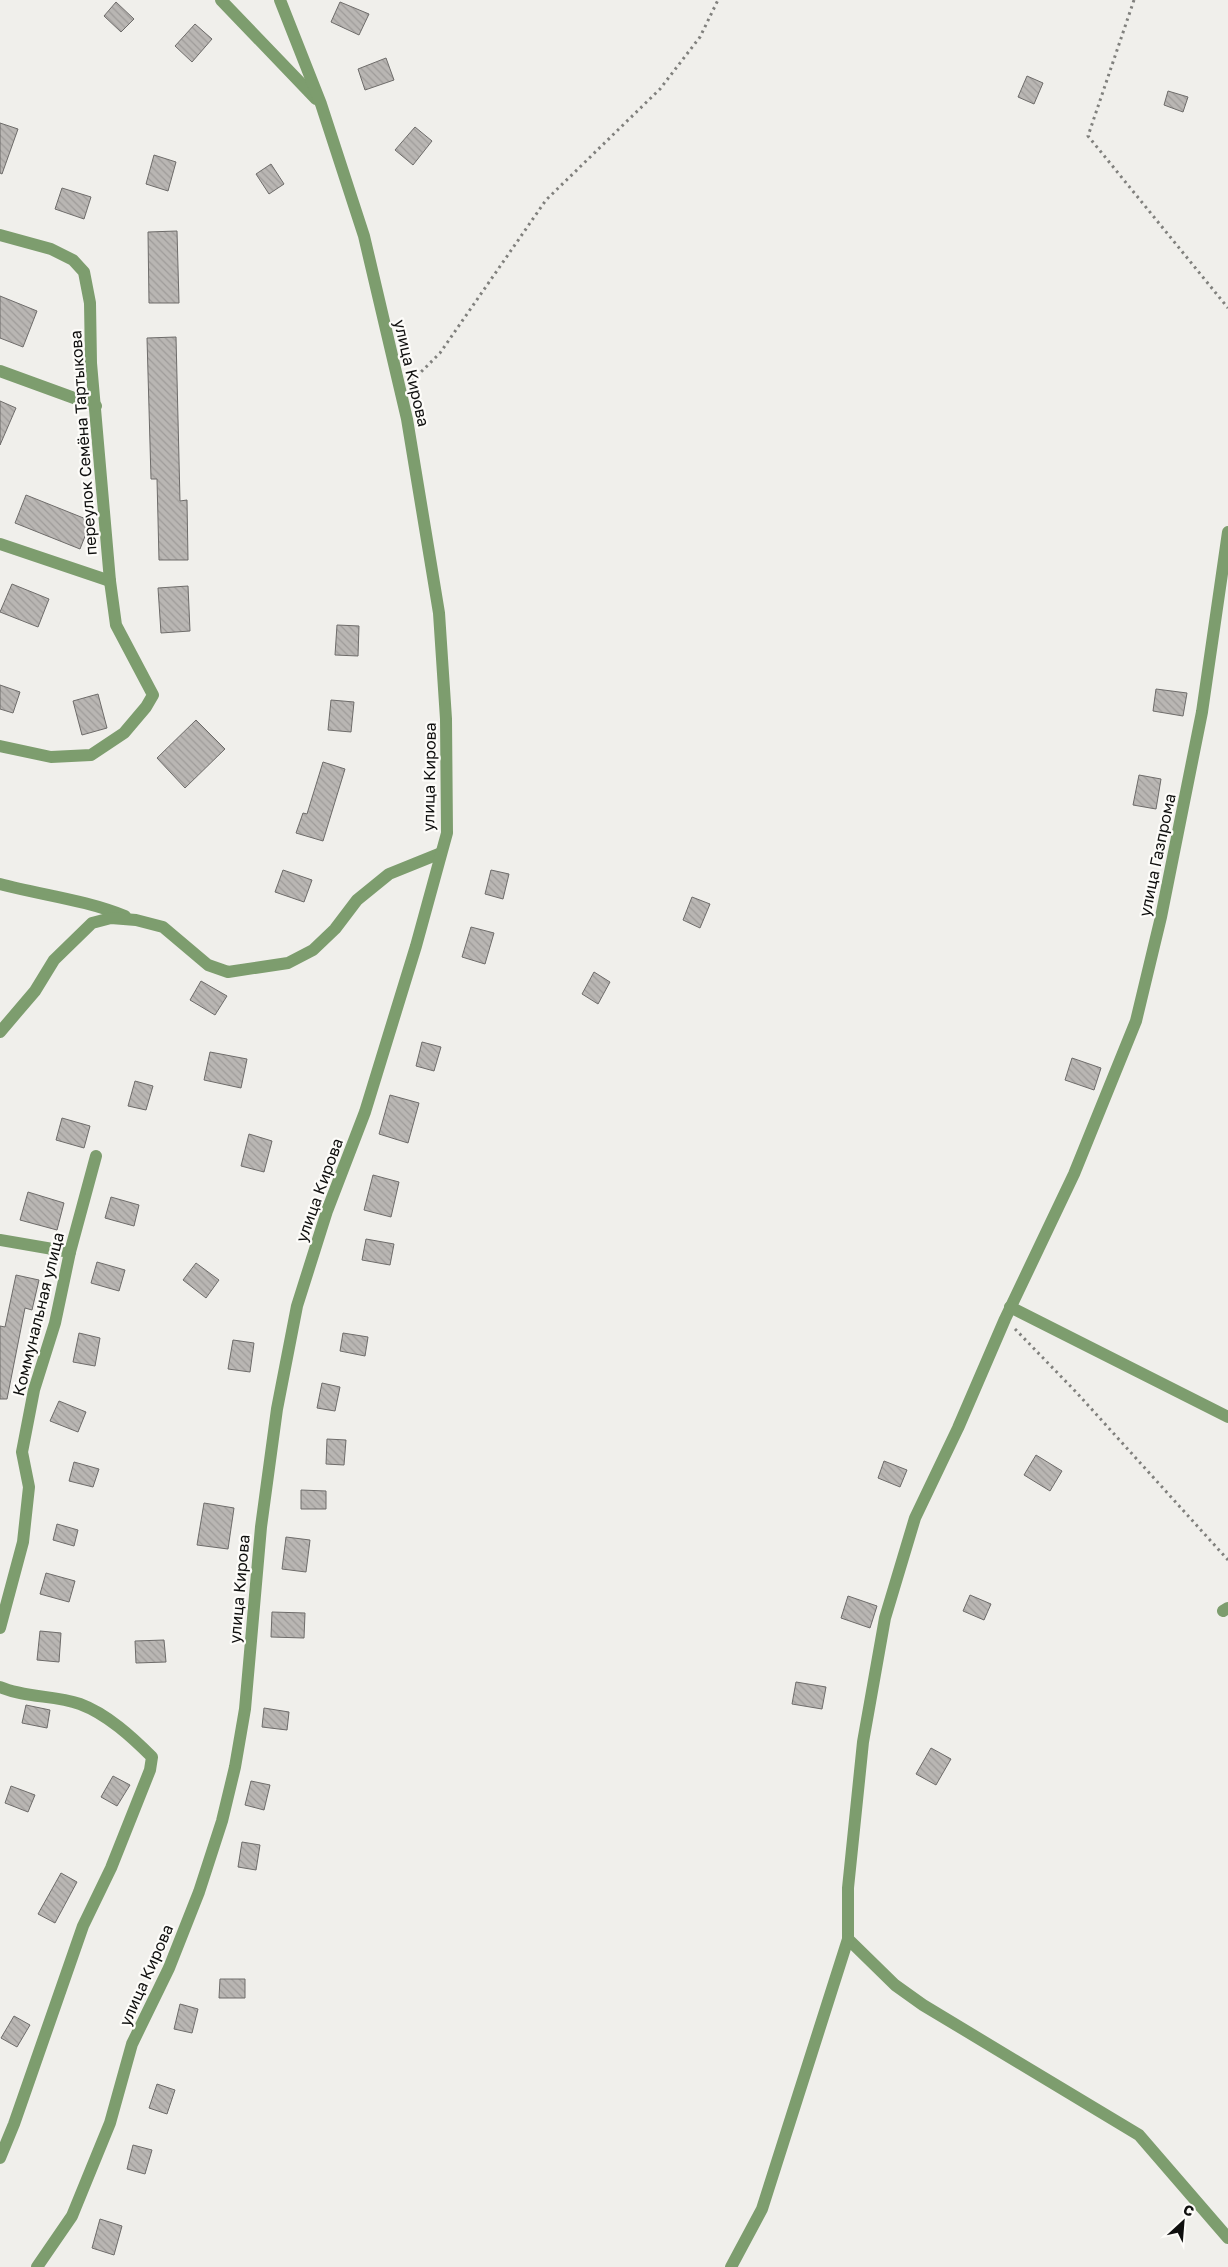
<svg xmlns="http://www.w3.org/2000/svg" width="1228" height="2267" font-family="'Golos Text',sans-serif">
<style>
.building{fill:url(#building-back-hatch);stroke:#6e6c6a}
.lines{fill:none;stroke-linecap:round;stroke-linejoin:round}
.path{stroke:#80807d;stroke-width:3;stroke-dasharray:2.5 4;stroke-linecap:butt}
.minor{stroke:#7d9d6e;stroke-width:12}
.labels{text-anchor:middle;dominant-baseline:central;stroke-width:4.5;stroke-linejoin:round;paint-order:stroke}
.street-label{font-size:16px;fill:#0f0f0e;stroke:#fdfcf9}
</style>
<defs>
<pattern id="building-back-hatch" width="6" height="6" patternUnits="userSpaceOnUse" patternTransform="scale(1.25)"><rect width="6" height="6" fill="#b9b6b3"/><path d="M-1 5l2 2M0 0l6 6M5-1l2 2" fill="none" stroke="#9e9b99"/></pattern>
</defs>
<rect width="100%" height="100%" fill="#f0efeb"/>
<g class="building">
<polygon points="116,2 134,19 121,32 104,16"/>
<polygon points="340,2 369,14 359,35 331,22"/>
<polygon points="195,24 212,39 192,62 175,46"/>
<polygon points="386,58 394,80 365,90 358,69"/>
<polygon points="1027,76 1043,83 1034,104 1018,97"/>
<polygon points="1168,91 1188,97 1183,112 1164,105"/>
<polygon points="0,123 18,129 2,174 0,173"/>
<polygon points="415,127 432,141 413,165 395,150"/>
<polygon points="154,155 176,162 168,191 146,184"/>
<polygon points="271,164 284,184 269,194 256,174"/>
<polygon points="62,188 91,197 84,219 55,209"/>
<polygon points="177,231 179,303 149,303 148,232"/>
<polygon points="0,296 37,311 23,347 0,338"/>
<polygon points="176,337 180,501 187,500 188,560 159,560 157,479 151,479 147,338"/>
<polygon points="0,401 16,408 0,445"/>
<polygon points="26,495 91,521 80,549 15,523"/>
<polygon points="12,584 49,599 38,627 0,612"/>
<polygon points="188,586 190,631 161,633 158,588"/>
<polygon points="337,625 359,626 358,656 335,655"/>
<polygon points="0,685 20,692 13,713 0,709"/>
<polygon points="1156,689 1187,693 1183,716 1153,711"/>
<polygon points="98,694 107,728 82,735 73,701"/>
<polygon points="331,700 354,702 351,732 328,730"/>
<polygon points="196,720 225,749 185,788 157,758"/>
<polygon points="323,762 345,769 323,841 296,833 303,813 307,814"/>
<polygon points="1139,775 1161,779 1156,809 1133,805"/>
<polygon points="283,870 312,880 304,902 275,892"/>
<polygon points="491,870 509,874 503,899 485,894"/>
<polygon points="692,897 710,904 700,928 683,920"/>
<polygon points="471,927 494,933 485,964 462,957"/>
<polygon points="594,972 610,982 598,1004 582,994"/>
<polygon points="201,981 227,996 215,1015 190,1000"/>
<polygon points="422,1042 441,1047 434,1071 416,1066"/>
<polygon points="210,1052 247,1059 241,1088 204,1080"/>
<polygon points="1072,1058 1101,1068 1094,1090 1065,1080"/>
<polygon points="135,1081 153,1086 146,1110 128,1106"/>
<polygon points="390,1095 419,1103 408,1143 379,1134"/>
<polygon points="62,1118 90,1126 84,1148 56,1140"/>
<polygon points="249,1134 272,1141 264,1172 241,1166"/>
<polygon points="373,1175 399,1182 391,1217 364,1210"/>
<polygon points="28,1192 64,1203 57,1230 20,1220"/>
<polygon points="111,1197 139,1205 134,1226 105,1218"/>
<polygon points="366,1239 394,1244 390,1265 362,1260"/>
<polygon points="97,1262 125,1270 119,1291 91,1283"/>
<polygon points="196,1263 219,1280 206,1298 183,1280"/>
<polygon points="16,1275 39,1280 32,1310 25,1308 7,1399 0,1399 0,1326 5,1327"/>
<polygon points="79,1333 100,1338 95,1366 73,1362"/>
<polygon points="343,1333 368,1337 365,1356 340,1351"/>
<polygon points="233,1340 254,1343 250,1372 228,1369"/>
<polygon points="322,1383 340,1387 335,1411 317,1408"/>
<polygon points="59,1401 86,1412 78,1432 50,1421"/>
<polygon points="327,1439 346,1440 344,1465 326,1464"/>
<polygon points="1036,1455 1062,1471 1050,1491 1024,1475"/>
<polygon points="884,1461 907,1470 900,1487 878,1478"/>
<polygon points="74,1462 99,1469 93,1487 69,1481"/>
<polygon points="301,1490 326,1491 326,1509 301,1509"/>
<polygon points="204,1503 234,1508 228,1549 197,1545"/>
<polygon points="57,1524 78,1530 74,1546 53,1540"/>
<polygon points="286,1537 310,1540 306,1572 282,1569"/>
<polygon points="46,1573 75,1581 69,1602 40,1594"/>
<polygon points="970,1595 991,1604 984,1620 963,1611"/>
<polygon points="848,1596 877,1606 870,1628 841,1618"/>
<polygon points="272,1612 305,1613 304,1638 271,1637"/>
<polygon points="40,1631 61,1633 59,1662 37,1660"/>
<polygon points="164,1640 166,1662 136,1663 135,1641"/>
<polygon points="796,1682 826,1687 822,1709 792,1704"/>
<polygon points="26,1705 50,1710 47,1728 22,1723"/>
<polygon points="264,1708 289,1712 287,1730 262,1727"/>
<polygon points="931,1748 951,1759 936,1785 916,1774"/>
<polygon points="113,1776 130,1785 117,1806 101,1797"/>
<polygon points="251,1781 270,1785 264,1810 245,1805"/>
<polygon points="11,1786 35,1795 28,1812 5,1803"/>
<polygon points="242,1842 260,1845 256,1870 238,1867"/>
<polygon points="61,1873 77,1882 55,1923 38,1914"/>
<polygon points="220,1979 245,1979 245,1998 219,1998"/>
<polygon points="180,2004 198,2009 192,2033 174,2029"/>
<polygon points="14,2016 30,2025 17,2047 1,2038"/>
<polygon points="157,2084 175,2090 167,2114 149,2108"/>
<polygon points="133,2145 152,2150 145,2174 127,2169"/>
<polygon points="100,2219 122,2226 114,2255 92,2248"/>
</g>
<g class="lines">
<g class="path">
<polyline points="1134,0 1088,136 1228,308"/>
<polyline points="412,381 440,353 546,200 660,89 700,37 718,0"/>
<polyline points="1015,1329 1077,1393 1228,1560"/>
</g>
<g class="minor">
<polyline points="221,0 316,99"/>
<polyline points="0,235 51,249 73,260 84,272 90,303 91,363 110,581 116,625 153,695 146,707 124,733 91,755 51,757 0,746"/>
<polyline points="0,371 96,406"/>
<polyline points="1228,532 1202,712 1161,917 1136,1021 1074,1174 1005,1319 958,1428 915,1518 885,1618 863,1742 848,1888 848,1939 895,1985 923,2005 1139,2135 1228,2238"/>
<polyline points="0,544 110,581"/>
<path d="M 0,884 C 42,895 86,900 125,916"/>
<polyline points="0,1032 35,991 54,960 92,923 111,918 136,920 163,927 208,965 228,972 288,963 313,950 335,929 357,900 389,874 441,853"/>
<polyline points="0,1240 70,1252"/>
<polyline points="1010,1307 1228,1417"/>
<polyline points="1223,1611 1228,1608"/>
<polyline points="0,1628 23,1542 29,1487 22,1452 34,1390 55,1323 70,1252 96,1156"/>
<path d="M 0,1687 C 26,1698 54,1695 80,1704 C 107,1714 132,1737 152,1757 L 150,1770 L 111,1868 L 83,1926 L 14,2124 L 0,2158"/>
<polyline points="37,2267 72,2216 110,2123 132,2044 169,1968 199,1892 222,1821 235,1767 245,1709 261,1527 277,1409 297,1306 327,1211 365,1112 416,946 447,833 446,719 439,613 407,419 364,236 321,104 280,0"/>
<polyline points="731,2267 762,2209 848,1939"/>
</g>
</g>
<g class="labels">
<g class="street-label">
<text transform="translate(412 373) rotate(77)">улица Кирова</text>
<text transform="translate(83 443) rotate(-94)">переулок Семёна Тартыкова</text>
<text transform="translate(429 777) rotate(-89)">улица Кирова</text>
<text transform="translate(1157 855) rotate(-78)">улица Газпрома</text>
<text transform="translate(319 1190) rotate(-70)">улица Кирова</text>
<text transform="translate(38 1314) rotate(-76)">Коммунальная улица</text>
<text transform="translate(239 1589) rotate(-85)">улица Кирова</text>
<text transform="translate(146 1975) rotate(-66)">улица Кирова</text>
</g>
</g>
<g transform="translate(1183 2222) rotate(26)" stroke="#fdfcf9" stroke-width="4" paint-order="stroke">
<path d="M0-4L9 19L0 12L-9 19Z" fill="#0f0f0e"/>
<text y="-8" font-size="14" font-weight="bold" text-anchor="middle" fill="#0f0f0e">С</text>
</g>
</svg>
